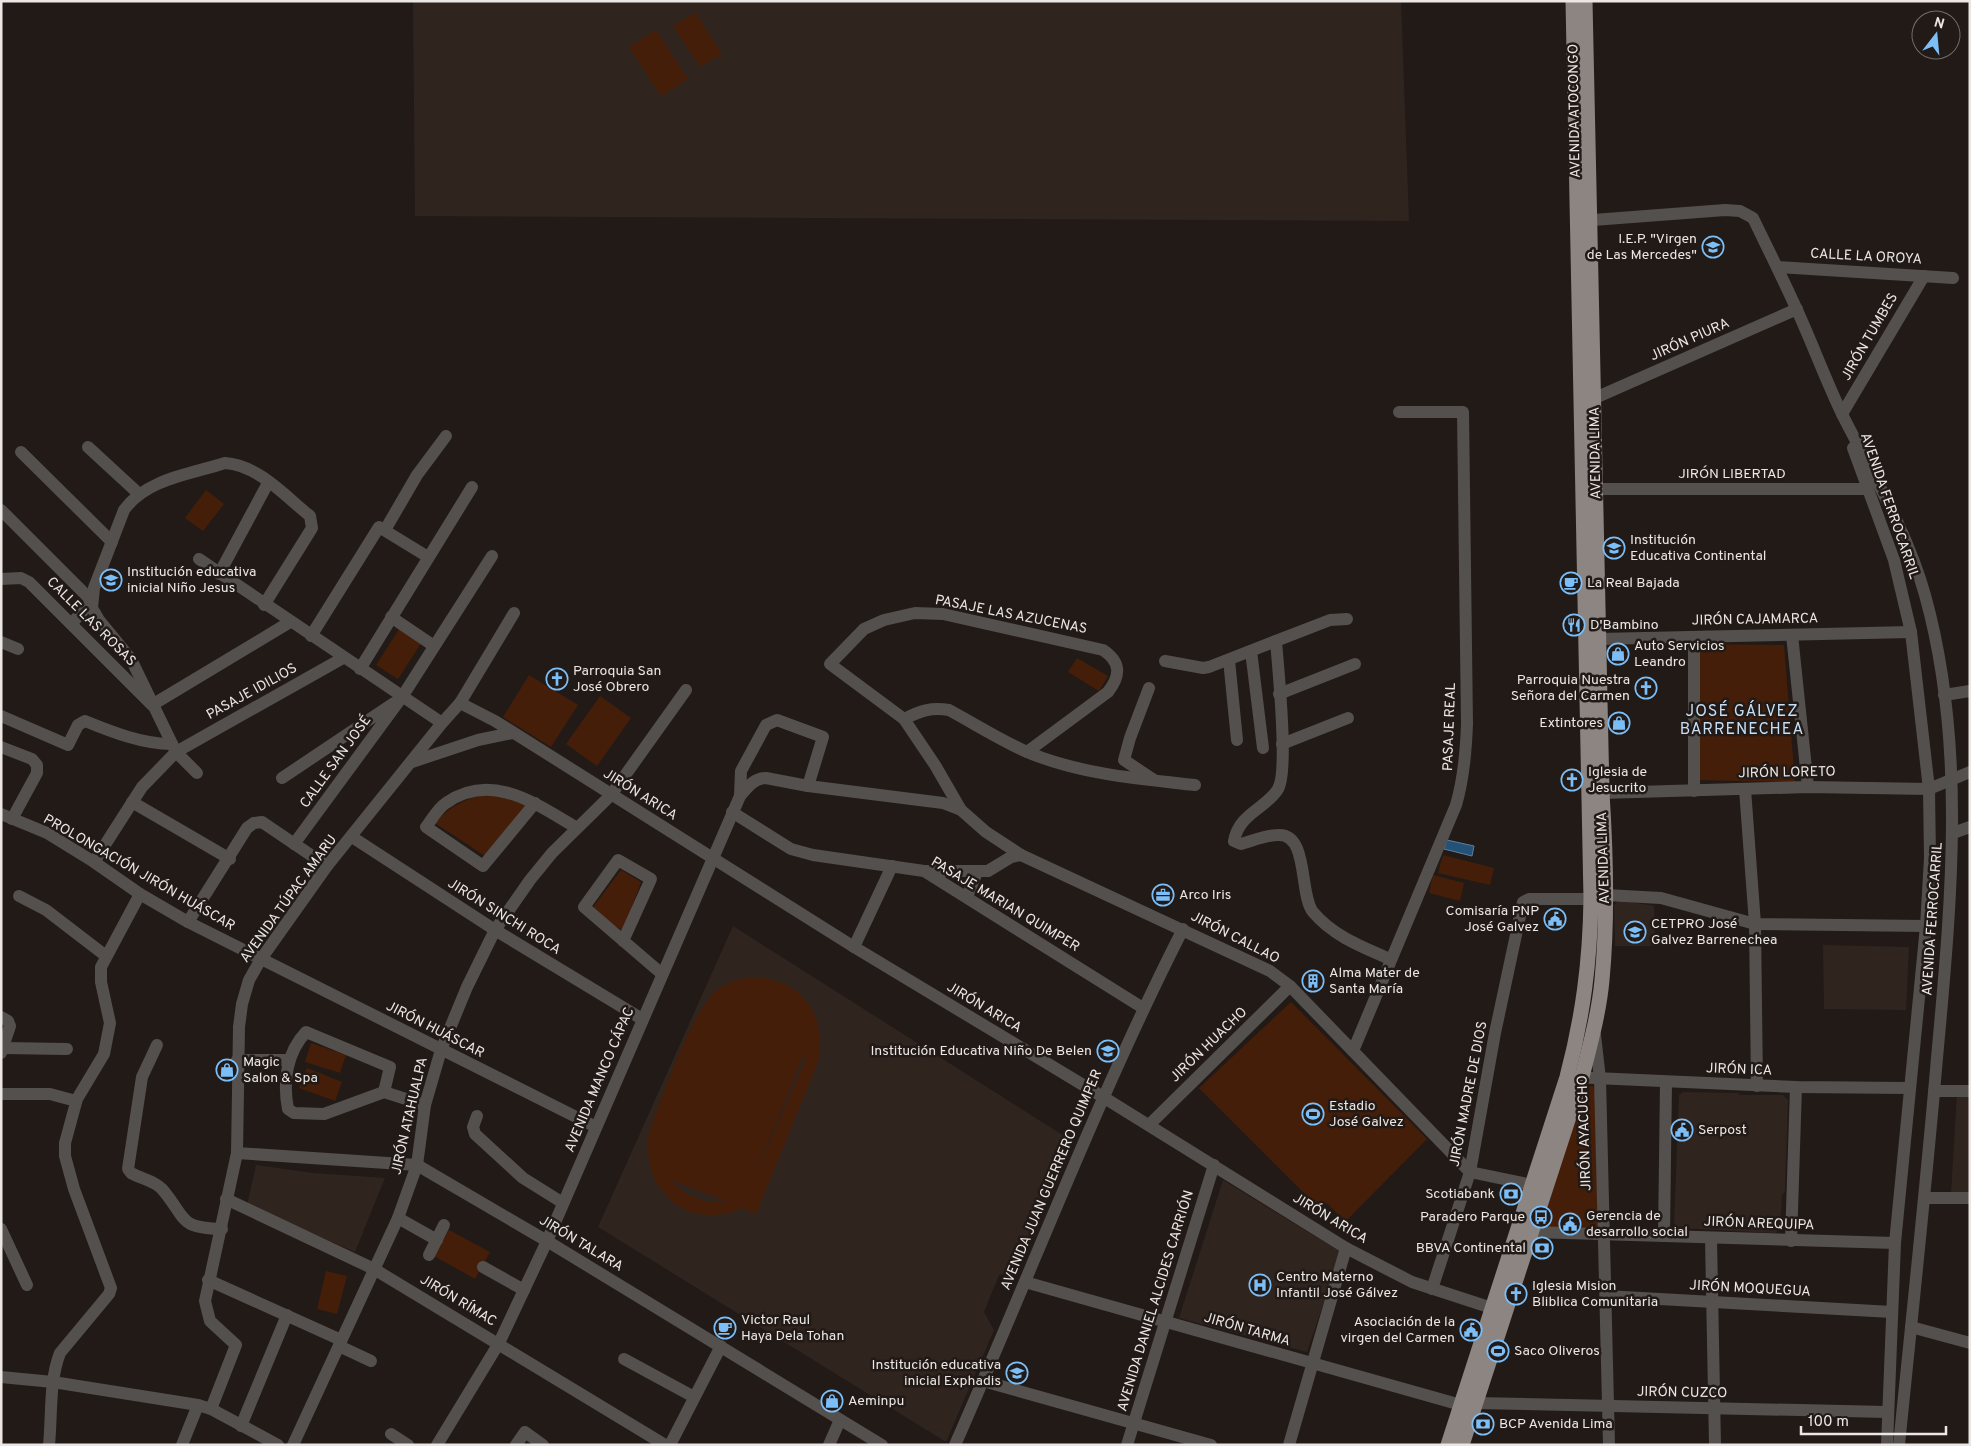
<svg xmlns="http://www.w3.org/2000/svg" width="1971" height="1446" font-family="Overpass,sans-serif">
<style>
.built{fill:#30241e}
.green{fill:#451e09;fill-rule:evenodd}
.water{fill:#225278;stroke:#5f7f98}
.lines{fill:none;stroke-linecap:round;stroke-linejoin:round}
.minor{stroke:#54504e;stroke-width:12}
.major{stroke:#8c8581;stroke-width:15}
.labels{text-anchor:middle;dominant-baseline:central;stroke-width:5;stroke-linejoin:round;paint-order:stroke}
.street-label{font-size:14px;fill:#ece7e4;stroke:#211a17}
.poi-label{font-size:14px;fill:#ece7e4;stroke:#211a17;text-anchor:start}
.quarter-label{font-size:16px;letter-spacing:1px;fill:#c7dff5;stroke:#211a17}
</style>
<rect width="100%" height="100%" fill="#211a17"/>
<g class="built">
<polygon points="413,1 1401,1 1409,221 415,216"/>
<polygon points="1619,900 1654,906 1655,946 1615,946 1614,905"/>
<polygon points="733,926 1072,1141 1017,1271 999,1275 984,1312 994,1330 946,1442 598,1227"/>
<polygon points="1823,945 1909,947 1906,1010 1824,1009"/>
<polygon points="1683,1092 1738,1093 1740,1095 1783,1095 1788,1100 1785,1191 1782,1195 1780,1229 1775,1233 1679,1228 1674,1224 1679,1095"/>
<polygon points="1957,1093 1970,1093 1970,1194 1951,1193"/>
<polygon points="256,1165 313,1173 385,1178 355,1252 247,1205"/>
<polygon points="1223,1180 1341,1252 1307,1352 1179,1318"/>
</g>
<g class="green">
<polygon points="695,12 722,54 700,67 673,26"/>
<polygon points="656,30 688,79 661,96 629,47"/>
<polygon points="206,490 224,504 203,531 185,518"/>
<polygon points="400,628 422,642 398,679 376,665"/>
<polygon points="1698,644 1784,645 1795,782 1695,780"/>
<polygon points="1077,658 1108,676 1099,691 1068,672"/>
<polygon points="529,675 578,705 551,747 503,717"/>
<polygon points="600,696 631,718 597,766 566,744"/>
<path d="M 490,793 L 530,806 L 485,856 L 435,823 C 450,805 468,798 490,793 Z"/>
<polygon points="1443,855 1494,868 1490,885 1438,873"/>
<polygon points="621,870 641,882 623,931 591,910"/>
<polygon points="1433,875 1464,883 1460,901 1429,893"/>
<path d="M 749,977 C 800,977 828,1013 818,1062 L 756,1214 L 745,1210 L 745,1207 C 690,1233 640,1192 649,1133 C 660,1101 692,1010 717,990 C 727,983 738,980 749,977 ZM 805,1054 L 804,1063 L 750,1186 L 804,1054 ZM 671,1180 L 726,1201 C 706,1205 683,1195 671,1180 Z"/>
<polygon points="1291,1002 1427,1139 1345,1222 1327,1203 1321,1210 1199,1088"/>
<polygon points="311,1043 346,1055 340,1073 305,1062"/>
<polygon points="307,1068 342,1082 335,1101 299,1088"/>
<polygon points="1587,1086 1593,1086 1595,1090 1598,1228 1545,1227 1543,1221 1584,1089"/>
<polygon points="449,1230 490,1252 475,1279 434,1256"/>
<polygon points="326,1271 347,1276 337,1314 317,1309"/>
</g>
<polygon class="water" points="1447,840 1474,846 1472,856 1444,849"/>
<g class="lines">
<g class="minor">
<path d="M 1580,221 L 1725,210 L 1740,211 L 1753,218 C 1768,249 1783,279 1797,310 C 1813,345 1826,381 1843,416 C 1873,475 1907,531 1925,595 C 1967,746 1951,904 1937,1058 C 1926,1187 1912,1316 1899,1445"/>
<polyline points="1777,267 1953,278"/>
<polyline points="1595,398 1797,309"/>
<polyline points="1842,414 1924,276"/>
<polyline points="88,447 139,494"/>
<polyline points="1853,448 1894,560 1911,632 1929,789 1930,858 1926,926 1895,1243 1887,1445"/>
<polyline points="21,452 112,542"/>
<polyline points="1597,489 1867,489"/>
<polyline points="1,510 92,601 72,623"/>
<polyline points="385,530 417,475 446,436"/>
<polyline points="199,559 442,723"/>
<polyline points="219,574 268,483"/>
<polyline points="1,579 21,578 29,582 152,705 290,622"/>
<polyline points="391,617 434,646"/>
<polyline points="1792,635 1808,787"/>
<polyline points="311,636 379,527 428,557"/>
<polyline points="1599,639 1911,632"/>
<path d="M 1276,641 C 1278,668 1289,771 1278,789 C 1267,808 1239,813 1234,841 L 1241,844 C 1252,841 1266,835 1278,835 C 1309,833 1299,895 1313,912 C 1333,936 1362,947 1390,959"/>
<polyline points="1,642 18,649"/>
<polyline points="1251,651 1263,748"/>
<polyline points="1229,660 1237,740"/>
<polyline points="1165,661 1203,668 1209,667 1330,620 1347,619"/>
<polyline points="360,669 472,487"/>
<polyline points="1149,688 1130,738 1124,760 1154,780"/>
<polyline points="1279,694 1355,664"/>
<polyline points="1944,695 1970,691"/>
<polyline points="460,703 495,721 854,947 1103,1097 1346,1248 1412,1282 1501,1311"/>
<path d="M 1,716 L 68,745 L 78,725 L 85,721 C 112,732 142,744 172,744"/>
<path d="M 904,719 C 920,711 931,707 949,710 C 975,724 1000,740 1027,752 C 1079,774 1139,779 1195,785"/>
<polyline points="1282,744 1348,718"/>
<polyline points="1,747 32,759 37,765 37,773 12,819"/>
<polyline points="412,762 478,740 512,733"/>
<path d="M 197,773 L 176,752 L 131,659 L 99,620 L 92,608 L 94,588 L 124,510 C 146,479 191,474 225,463 C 258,465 285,496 310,516 L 312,528 L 264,605"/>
<polyline points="282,778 394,703"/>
<polyline points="1745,789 1755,924 1757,1086"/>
<polyline points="1694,791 1694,637"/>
<polyline points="1602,793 1808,787 1929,789 1970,772"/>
<path d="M 740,796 C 748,787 754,778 766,778 L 808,786 L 943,803 L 961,810 L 986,832 L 1021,855 L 1270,971 L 1290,986 L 1470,1172 L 1532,1185"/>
<polyline points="132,802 230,859"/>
<path d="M 535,803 L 483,866 L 426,827 C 432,819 438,808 446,803 C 492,771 536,804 577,828"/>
<path d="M 961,810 L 935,765 L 904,719 L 830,664 L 864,629 L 884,620 L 915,613 L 943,614 L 1103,650 C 1121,662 1121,675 1108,692 L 1027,752"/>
<polyline points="732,812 791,849 813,855 924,871 1143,1008"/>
<polyline points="1,814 47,833 94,862 140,894 188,922 596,1127"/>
<polyline points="1953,833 1970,827"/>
<polyline points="352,837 495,930 642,1019"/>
<polyline points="294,844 402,697 492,556"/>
<polyline points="94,862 142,787 176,752 343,658"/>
<polyline points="926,871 988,871 1011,857 1021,855"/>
<polyline points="19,896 46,910 106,956"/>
<polyline points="967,897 977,872"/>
<polyline points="188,922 247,828 254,823 262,822 327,866"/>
<polyline points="623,941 651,879 618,860 584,907 662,974"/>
<polyline points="854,947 892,866"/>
<polyline points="1,1017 8,1021 10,1026 1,1053"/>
<polyline points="1595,1035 1600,1079 1609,1445"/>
<path d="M 157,1045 L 142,1077 L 128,1169 L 131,1173 C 141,1179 153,1180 162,1189 C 187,1218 177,1228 222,1229"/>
<polyline points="3,1048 67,1049"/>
<path d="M 1353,1051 L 1456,805 C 1464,778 1466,752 1467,724 L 1463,412 L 1399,412"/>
<polyline points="237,1060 288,1060"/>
<polyline points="1572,1077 1796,1087 1909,1088"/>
<polyline points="1934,1091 1970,1091"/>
<path d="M 384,1092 L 390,1067 L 306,1032 C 286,1053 283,1083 288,1109 L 294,1113 L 324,1114 L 384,1092 L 425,1105"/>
<polyline points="1,1094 50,1094 76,1101"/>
<polyline points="477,1116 473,1127 475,1134 523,1178 563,1203"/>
<polyline points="1149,1125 1290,986"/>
<polyline points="237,1153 417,1165 547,1241 882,1445"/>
<polyline points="1924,1198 1970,1198"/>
<polyline points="226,1199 374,1269 665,1445"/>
<polyline points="398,1218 437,1240"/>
<polyline points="1,1229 27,1285"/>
<polyline points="1532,1232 1895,1243"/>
<polyline points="1664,1236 1666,1082"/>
<polyline points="1711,1238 1715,1445"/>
<polyline points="1791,1241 1796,1087"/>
<polyline points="429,1255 444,1225"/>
<polyline points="483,1267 524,1290"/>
<polyline points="208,1280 341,1340"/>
<polyline points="1025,1282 1461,1405"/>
<polyline points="1432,1289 1470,1172 1495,1033 1523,902 1529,899 1591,899 1606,895 1661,898 1755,924 1926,926"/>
<polyline points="1606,1296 1892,1312"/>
<polyline points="1911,1327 1970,1343"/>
<polyline points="339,1346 371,1361"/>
<polyline points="624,1359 694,1397"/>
<polyline points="1,1377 53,1382 198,1405 211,1409 278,1445"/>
<polyline points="983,1381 1211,1445"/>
<polyline points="1476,1403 1887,1412"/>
<polyline points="211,1409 236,1345 210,1321 205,1301 237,1153 239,1027 242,1004 249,980 261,959 327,866 442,723 460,703 514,613"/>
<polyline points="241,1426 287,1315"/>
<polyline points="391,1434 408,1445"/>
<path d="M 49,1445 C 52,1415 49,1381 60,1353 L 109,1294 L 111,1288 L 74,1189 L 65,1156 L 65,1143 L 77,1099 L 104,1054 L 110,1023 L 101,982 L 101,967 L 140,894"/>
<polyline points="182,1445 198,1405"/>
<polyline points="293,1445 398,1218 417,1165 425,1105 441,1050 467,987 495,930 530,880 552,853 611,795 686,690"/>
<polyline points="437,1445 499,1343 547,1241 740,796 741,771 766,725 777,720 823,737 808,786"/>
<polyline points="516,1445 525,1432 543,1445"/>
<polyline points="670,1445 721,1346"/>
<polyline points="829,1445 840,1420"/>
<path d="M 955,1445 C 1031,1273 1098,1096 1183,929"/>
<polyline points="1127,1445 1214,1165"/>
<polyline points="1289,1445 1346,1248"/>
</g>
<g class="major">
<path d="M 1448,1445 L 1567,1077 C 1583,1016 1590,962 1591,899 L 1573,1"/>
<path d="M 1462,1445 L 1582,1077 C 1590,1045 1599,1013 1602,980 C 1608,918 1606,855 1602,793 L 1585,1"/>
</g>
</g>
<defs>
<g id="school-ring" transform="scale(1.125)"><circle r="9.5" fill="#211a17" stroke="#7bbef8" stroke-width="1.5"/><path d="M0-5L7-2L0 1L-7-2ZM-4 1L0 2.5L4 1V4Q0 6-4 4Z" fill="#7bbef8"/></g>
<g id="cafe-ring" transform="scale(1.125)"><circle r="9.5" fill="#211a17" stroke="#7bbef8" stroke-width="1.5"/><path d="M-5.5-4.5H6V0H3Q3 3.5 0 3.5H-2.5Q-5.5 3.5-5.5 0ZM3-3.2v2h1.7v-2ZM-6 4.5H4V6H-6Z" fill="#7bbef8"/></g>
<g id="restaurant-ring" transform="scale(1.125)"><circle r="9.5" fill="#211a17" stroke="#7bbef8" stroke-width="1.5"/><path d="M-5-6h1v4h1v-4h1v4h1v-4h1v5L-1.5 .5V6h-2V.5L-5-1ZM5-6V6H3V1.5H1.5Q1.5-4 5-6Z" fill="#7bbef8"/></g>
<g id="shop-ring" transform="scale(1.125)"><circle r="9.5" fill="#211a17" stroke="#7bbef8" stroke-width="1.5"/><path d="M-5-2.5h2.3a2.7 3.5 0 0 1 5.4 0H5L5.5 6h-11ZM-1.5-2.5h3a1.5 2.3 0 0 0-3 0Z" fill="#7bbef8"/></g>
<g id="church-ring" transform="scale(1.125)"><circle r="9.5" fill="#211a17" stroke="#7bbef8" stroke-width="1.5"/><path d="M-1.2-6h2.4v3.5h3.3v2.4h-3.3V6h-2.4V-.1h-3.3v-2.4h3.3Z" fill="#7bbef8"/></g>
<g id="office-ring" transform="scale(1.125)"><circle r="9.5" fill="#211a17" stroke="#7bbef8" stroke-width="1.5"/><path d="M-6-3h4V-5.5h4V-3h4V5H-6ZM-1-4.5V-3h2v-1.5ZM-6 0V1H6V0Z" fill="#7bbef8"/></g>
<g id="civic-ring" transform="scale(1.125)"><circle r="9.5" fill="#211a17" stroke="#7bbef8" stroke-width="1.5"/><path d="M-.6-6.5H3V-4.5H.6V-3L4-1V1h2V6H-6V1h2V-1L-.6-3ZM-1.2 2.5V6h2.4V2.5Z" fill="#7bbef8"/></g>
<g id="university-ring" transform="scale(1.125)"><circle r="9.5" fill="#211a17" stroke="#7bbef8" stroke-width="1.5"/><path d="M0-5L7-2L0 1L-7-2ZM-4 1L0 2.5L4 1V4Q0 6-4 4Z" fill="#7bbef8"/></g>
<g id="building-ring" transform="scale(1.125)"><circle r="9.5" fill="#211a17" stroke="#7bbef8" stroke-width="1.5"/><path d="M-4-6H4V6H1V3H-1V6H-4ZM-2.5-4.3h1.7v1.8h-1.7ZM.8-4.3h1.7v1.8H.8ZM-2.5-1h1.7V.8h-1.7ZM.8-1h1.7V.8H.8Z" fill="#7bbef8"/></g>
<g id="stadium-ring" transform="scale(1.125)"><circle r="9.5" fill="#211a17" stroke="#7bbef8" stroke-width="1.5"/><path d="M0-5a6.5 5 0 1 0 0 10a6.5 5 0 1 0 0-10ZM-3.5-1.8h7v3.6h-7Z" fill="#7bbef8"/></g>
<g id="bank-ring" transform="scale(1.125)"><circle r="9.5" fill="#211a17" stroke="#7bbef8" stroke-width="1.5"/><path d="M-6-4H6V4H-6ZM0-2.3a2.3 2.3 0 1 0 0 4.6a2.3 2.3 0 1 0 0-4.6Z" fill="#7bbef8"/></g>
<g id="bus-ring" transform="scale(1.125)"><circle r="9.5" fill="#211a17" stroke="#7bbef8" stroke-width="1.5"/><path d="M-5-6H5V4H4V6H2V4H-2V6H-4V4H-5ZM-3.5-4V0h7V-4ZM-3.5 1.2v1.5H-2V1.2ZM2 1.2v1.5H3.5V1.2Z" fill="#7bbef8"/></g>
<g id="hospital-ring" transform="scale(1.125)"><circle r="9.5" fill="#211a17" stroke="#7bbef8" stroke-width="1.5"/><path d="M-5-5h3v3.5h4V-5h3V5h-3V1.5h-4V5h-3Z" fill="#7bbef8"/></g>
</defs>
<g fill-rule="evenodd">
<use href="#school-ring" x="1713" y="247"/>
<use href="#school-ring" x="1614" y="548"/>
<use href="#school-ring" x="111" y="580"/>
<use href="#cafe-ring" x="1571" y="583"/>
<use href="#restaurant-ring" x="1574" y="625"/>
<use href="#shop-ring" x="1618" y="654"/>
<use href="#church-ring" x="557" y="679"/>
<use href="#church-ring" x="1646" y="688"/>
<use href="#shop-ring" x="1619" y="723"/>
<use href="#church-ring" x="1572" y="780"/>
<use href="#office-ring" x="1163" y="895"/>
<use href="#civic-ring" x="1555" y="919"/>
<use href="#university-ring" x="1635" y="932"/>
<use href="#building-ring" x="1313" y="981"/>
<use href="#school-ring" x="1108" y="1051"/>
<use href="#shop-ring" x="227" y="1070"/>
<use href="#stadium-ring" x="1313" y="1114"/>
<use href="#civic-ring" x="1682" y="1130"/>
<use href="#bank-ring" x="1511" y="1194"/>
<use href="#bus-ring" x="1541" y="1217"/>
<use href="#civic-ring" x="1570" y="1224"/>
<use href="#bank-ring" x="1542" y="1248"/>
<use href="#hospital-ring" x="1260" y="1285"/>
<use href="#church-ring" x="1516" y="1294"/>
<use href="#cafe-ring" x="725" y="1328"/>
<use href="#civic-ring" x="1471" y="1330"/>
<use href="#stadium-ring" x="1498" y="1351"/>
<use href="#school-ring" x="1017" y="1373"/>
<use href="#shop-ring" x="832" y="1401"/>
<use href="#bank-ring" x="1483" y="1424"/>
</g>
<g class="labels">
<g class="street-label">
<text transform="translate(1575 111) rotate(-91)">AVENIDA ATOCONGO</text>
<text transform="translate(1866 257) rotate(3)">CALLE LA OROYA</text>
<text transform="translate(1870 337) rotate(-60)">JIRÓN TUMBES</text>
<text transform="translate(1690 340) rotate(-24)">JIRÓN PIURA</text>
<text transform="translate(1596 453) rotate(-91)">AVENIDA LIMA</text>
<text x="1732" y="474">JIRÓN LIBERTAD</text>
<text transform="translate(1889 506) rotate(71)">AVENIDA FERROCARRIL</text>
<text transform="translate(1011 615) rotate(11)">PASAJE LAS AZUCENAS</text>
<text transform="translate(1755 620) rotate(-1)">JIRÓN CAJAMARCA</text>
<text transform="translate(91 622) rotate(45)">CALLE LAS ROSAS</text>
<text transform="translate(252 692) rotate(-29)">PASAJE IDILIOS</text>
<text transform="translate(1450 727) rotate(-88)">PASAJE REAL</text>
<text transform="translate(336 762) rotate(-54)">CALLE SAN JOSÉ</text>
<text transform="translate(1787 773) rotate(-1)">JIRÓN LORETO</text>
<text transform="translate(640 795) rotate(32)">JIRÓN ARICA</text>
<text transform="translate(1604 858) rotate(-92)">AVENIDA LIMA</text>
<text transform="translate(139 873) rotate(30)">PROLONGACIÓN JIRÓN HUÁSCAR</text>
<text transform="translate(289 899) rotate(-54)">AVENIDA TÚPAC AMARU</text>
<text transform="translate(1005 905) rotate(31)">PASAJE MARIAN QUIMPER</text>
<text transform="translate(504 917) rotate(32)">JIRÓN SINCHI ROCA</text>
<text transform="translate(1933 919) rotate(-86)">AVENIDA FERROCARRIL</text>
<text transform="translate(1235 938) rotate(27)">JIRÓN CALLAO</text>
<text transform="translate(984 1008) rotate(31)">JIRÓN ARICA</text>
<text transform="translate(435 1030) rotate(27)">JIRÓN HUÁSCAR</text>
<text transform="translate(1209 1045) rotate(-44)">JIRÓN HUACHO</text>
<text transform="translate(1739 1070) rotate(2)">JIRÓN ICA</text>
<text transform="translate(600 1080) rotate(-67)">AVENIDA MANCO CÁPAC</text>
<text transform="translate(1469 1094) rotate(-79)">JIRÓN MADRE DE DIOS</text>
<text transform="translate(410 1116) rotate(-77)">JIRÓN ATAHUALPA</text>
<text transform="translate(1585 1133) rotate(-92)">JIRÓN AYACUCHO</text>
<text transform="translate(1052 1180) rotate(-67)">AVENIDA JUAN GUERRERO QUIMPER</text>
<text transform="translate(1330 1219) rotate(31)">JIRÓN ARICA</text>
<text transform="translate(1759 1224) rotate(2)">JIRÓN AREQUIPA</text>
<text transform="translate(581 1244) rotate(31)">JIRÓN TALARA</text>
<text transform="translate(1750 1289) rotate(3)">JIRÓN MOQUEGUA</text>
<text transform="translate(458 1301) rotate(31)">JIRÓN RÍMAC</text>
<text transform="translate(1156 1301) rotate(-73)">AVENIDA DANIEL ALCIDES CARRIÓN</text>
<text transform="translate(1247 1330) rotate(16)">JIRÓN TARMA</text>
<text transform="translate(1682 1393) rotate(1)">JIRÓN CUZCO</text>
</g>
<g class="poi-label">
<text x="1697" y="239" text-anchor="end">I.E.P. "Virgen<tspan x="1697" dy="16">de Las Mercedes"</tspan></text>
<text x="1630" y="540">Institución<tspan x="1630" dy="16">Educativa Continental</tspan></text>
<text x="127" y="572">Institución educativa<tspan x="127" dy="16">inicial Niño Jesus</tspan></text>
<text x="1587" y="583">La Real Bajada</text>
<text x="1590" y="625">D'Bambino</text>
<text x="1634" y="646">Auto Servicios<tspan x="1634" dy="16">Leandro</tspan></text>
<text x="573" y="671">Parroquia San<tspan x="573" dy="16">José Obrero</tspan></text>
<text x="1630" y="680" text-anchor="end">Parroquia Nuestra<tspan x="1630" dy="16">Señora del Carmen</tspan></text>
<text x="1603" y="723" text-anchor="end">Extintores</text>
<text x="1588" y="772">Iglesia de<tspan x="1588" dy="16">Jesucrito</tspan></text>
<text x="1179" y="895">Arco Iris</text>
<text x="1539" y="911" text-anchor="end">Comisaría PNP<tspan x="1539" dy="16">José Galvez</tspan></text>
<text x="1651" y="924">CETPRO José<tspan x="1651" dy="16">Galvez Barrenechea</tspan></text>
<text x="1329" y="973">Alma Mater de<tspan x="1329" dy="16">Santa María</tspan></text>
<text x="1092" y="1051" text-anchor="end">Institución Educativa Niño De Belen</text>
<text x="243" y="1062">Magic<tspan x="243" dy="16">Salon &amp; Spa</tspan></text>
<text x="1329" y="1106">Estadio<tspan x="1329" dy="16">José Galvez</tspan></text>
<text x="1698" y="1130">Serpost</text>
<text x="1495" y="1194" text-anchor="end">Scotiabank</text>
<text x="1586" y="1216">Gerencia de<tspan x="1586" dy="16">desarrollo social</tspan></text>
<text x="1525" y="1217" text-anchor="end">Paradero Parque</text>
<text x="1526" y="1248" text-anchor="end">BBVA Continental</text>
<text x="1276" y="1277">Centro Materno<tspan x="1276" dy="16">Infantil José Gálvez</tspan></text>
<text x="1532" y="1286">Iglesia Mision<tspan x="1532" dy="16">Bliblica Comunitaria</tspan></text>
<text x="741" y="1320">Victor Raul<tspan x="741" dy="16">Haya Dela Tohan</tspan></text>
<text x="1455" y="1322" text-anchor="end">Asociación de la<tspan x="1455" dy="16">virgen del Carmen</tspan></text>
<text x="1514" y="1351">Saco Oliveros</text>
<text x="1001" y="1365" text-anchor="end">Institución educativa<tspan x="1001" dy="16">inicial Exphadis</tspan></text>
<text x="848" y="1401">Aeminpu</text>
<text x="1499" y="1424">BCP Avenida Lima</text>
</g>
<g class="quarter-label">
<text x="1742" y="712">JOSÉ GÁLVEZ<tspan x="1742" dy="18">BARRENECHEA</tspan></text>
</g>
</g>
<rect width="1971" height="1446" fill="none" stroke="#ece7e4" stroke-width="5"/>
<g transform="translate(1936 35) rotate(16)"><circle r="24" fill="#211a17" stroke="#726c69"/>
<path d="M0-4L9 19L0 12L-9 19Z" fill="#7bbef8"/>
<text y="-8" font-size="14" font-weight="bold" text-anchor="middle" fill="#ece7e4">N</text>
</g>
<path d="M1801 1426v8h145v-8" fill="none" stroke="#ece7e4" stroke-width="2.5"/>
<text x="1808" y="1426" font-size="15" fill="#ece7e4" stroke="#211a17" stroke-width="4" paint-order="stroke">100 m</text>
</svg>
